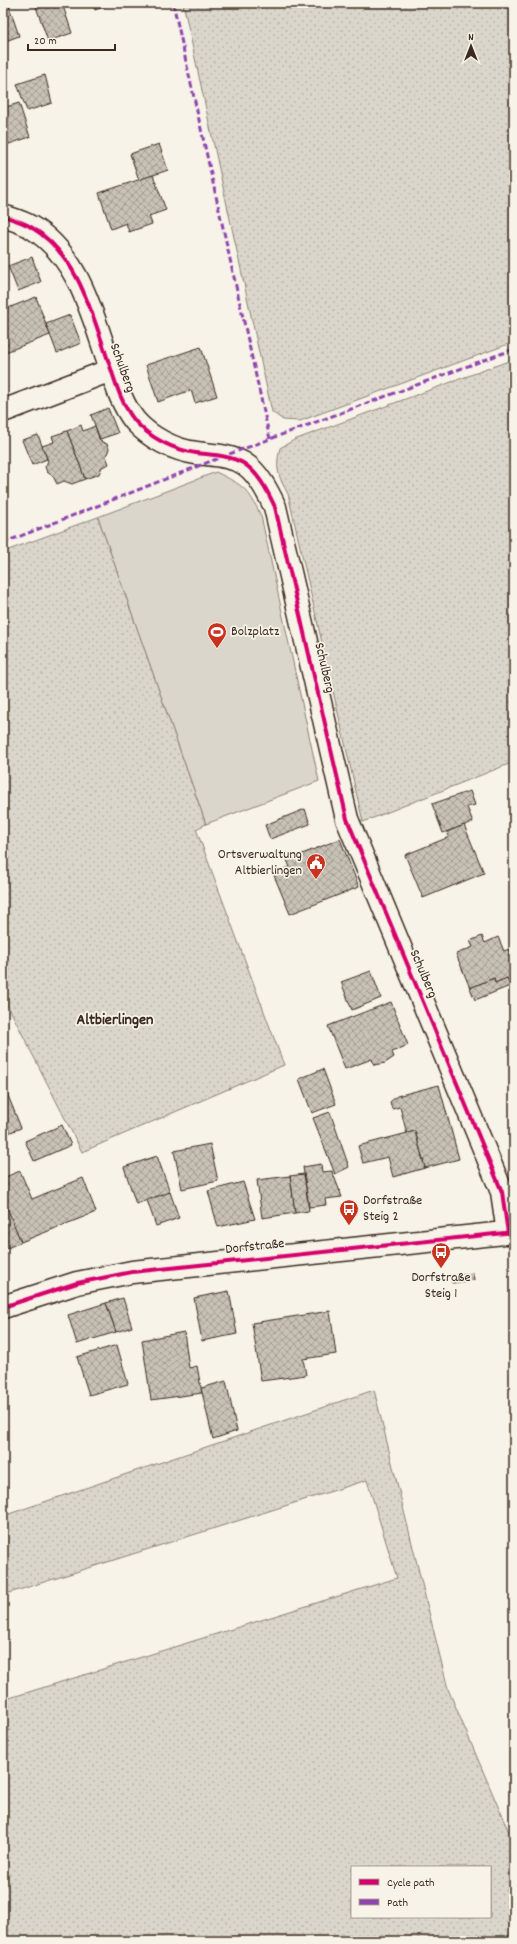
<svg xmlns="http://www.w3.org/2000/svg" width="517" height="1944" font-family="Dekko,sans-serif">
<style>
.grass{fill:url(#grass-dots);stroke:#8b8074;fill-rule:evenodd}
.park{fill:#dbd6cb;stroke:#8b8074}
.building{fill:url(#building-cross-hatch);stroke:#3b2a1e}
.lines{fill:none;stroke-linecap:round;stroke-linejoin:round}
.minor-casing{stroke:#3b2a1e;stroke-width:25}
.minor{stroke:#f7f3e8;stroke-width:22}
.quiet{stroke:#8e44ad;stroke-width:3;stroke-dasharray:6 3;stroke-linecap:butt}
.cycleway-casing{stroke:#f7f3e8;stroke-width:6}
.cycleway{stroke:#d6006c;stroke-width:4}
.labels{text-anchor:middle;dominant-baseline:central;stroke-width:3.5;stroke-linejoin:round;paint-order:stroke}
.street-label{font-size:14px;fill:#3b2a1e;stroke:#f7f3e8}
.poi-label{font-size:14px;fill:#3b2a1e;stroke:#f7f3e8;text-anchor:start}
.quarter-label{font-size:16px;font-weight:bold;fill:#3b2a1e;stroke:#f7f3e8}
</style>
<defs>
<pattern id="grass-dots" width="8" height="8" patternUnits="userSpaceOnUse"><rect width="8" height="8" fill="#dbd6cb"/><path d="M2 2h.1M6 6h.1" fill="none" stroke="#bdb8ae" stroke-width="1.8" stroke-linecap="round"/></pattern>
<pattern id="building-cross-hatch" width="8" height="8" patternUnits="userSpaceOnUse"><rect width="8" height="8" fill="#c8c1b6"/><path d="M0 0l8 8M0 8l8-8" fill="none" stroke="#a49d93"/></pattern>
</defs>
<rect width="100%" height="100%" fill="#f7f3e8"/>
<filter id="ink" filterUnits="userSpaceOnUse"><feTurbulence type="fractalNoise" baseFrequency=".025" numOctaves="2"/><feDisplacementMap in="SourceGraphic" scale="8" xChannelSelector="R" yChannelSelector="G"/><feConvolveMatrix kernelMatrix="1 2 1 2 8 2 1 2 1" color-interpolation-filters="sRGB"/></filter>
<g filter="url(#ink)">
<g class="grass">
<polygon points="183,3 514,3 514,342 300,421 283,420 272,412"/>
<path d="M 514,359 L 514,762 L 363,822 L 288,494 C 278,476 275,468 280,448 L 294,440 Z"/>
<polygon points="98,517 206,824 196,829 284,1065 82,1152 3,996 3,552"/>
<path d="M 374,1390 L 448,1689 L 514,1844 L 514,1941 L 3,1941 L 3,1700 L 397,1578 L 367,1480 L 3,1595 L 3,1516 ZM 352,1867 L 490,1867 L 490,1917 L 352,1917 Z"/>
</g>
<path class="park" d="M 216,472 C 244,486 248,488 261,516 L 319,781 L 206,824 L 98,517 Z"/>
<g class="building">
<polygon points="3,3 8,3 19,36 3,42"/>
<polygon points="38,3 62,3 72,33 48,41 35,4"/>
<polygon points="92,3 114,3 95,10"/>
<polygon points="45,75 52,103 27,111 17,84"/>
<polygon points="19,103 30,137 3,146 3,108"/>
<polygon points="159,144 168,170 139,180 130,154"/>
<polygon points="153,175 166,210 149,216 152,224 129,232 126,223 111,229 99,193"/>
<polygon points="32,257 41,282 18,291 8,266"/>
<polygon points="36,297 50,335 3,353 3,310"/>
<polygon points="70,315 81,343 57,353 46,324"/>
<polygon points="201,347 217,396 195,403 191,390 158,402 146,365"/>
<polygon points="108,408 118,433 100,439 91,415"/>
<polygon points="81,425 83,431 95,426 100,441 107,444 109,449 106,456 109,464 102,467 99,474 85,479 67,431"/>
<polygon points="67,431 85,479 72,484 64,481 57,484 53,476 47,472 45,467 48,461 42,446 54,442 52,436"/>
<polygon points="38,435 47,459 32,465 22,440"/>
<polygon points="470,791 475,805 467,807 473,822 443,833 432,804"/>
<polygon points="305,809 310,824 270,839 265,825"/>
<polygon points="464,825 484,873 423,898 405,855 449,837 447,832"/>
<polygon points="340,839 359,887 290,914 273,873 290,867 287,860"/>
<polygon points="482,936 485,943 498,937 504,951 509,949 514,961 514,976 495,983 494,978 470,988 456,954 473,947 470,941"/>
<polygon points="371,971 381,998 352,1010 341,982"/>
<polygon points="494,978 495,983 507,978 510,986 475,1000 470,988"/>
<polygon points="391,1002 408,1045 392,1052 394,1057 385,1063 374,1065 372,1059 345,1069 328,1026"/>
<polygon points="323,1069 336,1104 312,1113 299,1079"/>
<polygon points="439,1085 459,1159 425,1168 415,1131 407,1134 400,1107 392,1109 390,1102 397,1096"/>
<polygon points="7,1093 21,1128 3,1135 3,1095"/>
<polygon points="330,1112 349,1167 335,1174 313,1118"/>
<polygon points="62,1125 71,1145 34,1161 25,1141"/>
<polygon points="415,1131 425,1168 393,1177 388,1157 363,1163 358,1146"/>
<polygon points="210,1144 218,1181 182,1189 174,1151"/>
<polygon points="157,1156 170,1192 136,1204 124,1167"/>
<polygon points="321,1164 322,1172 332,1171 342,1197 325,1199 326,1205 309,1207 303,1167"/>
<polygon points="20,1171 32,1199 83,1178 96,1212 21,1242 3,1199 3,1178"/>
<polygon points="304,1174 309,1211 295,1213 290,1176"/>
<polygon points="290,1176 295,1213 262,1218 257,1180"/>
<polygon points="243,1182 255,1219 218,1227 208,1191"/>
<polygon points="170,1192 179,1218 156,1226 147,1200"/>
<polygon points="6,1205 21,1242 3,1250 3,1206"/>
<polygon points="473,1273 474,1280 452,1283 451,1276"/>
<polygon points="229,1291 237,1334 202,1341 194,1298"/>
<polygon points="123,1298 132,1327 116,1332 106,1303"/>
<polygon points="106,1303 116,1332 77,1344 68,1315"/>
<polygon points="330,1311 336,1354 303,1359 306,1375 261,1381 252,1323"/>
<polygon points="184,1332 189,1368 197,1366 202,1393 151,1400 142,1340"/>
<polygon points="117,1345 128,1384 89,1395 77,1357"/>
<polygon points="226,1381 237,1431 213,1439 201,1388"/>
</g>
<g class="lines">
<g class="minor-casing">
<g id="minor">
<path d="M 3,216 C 12,219 23,222 31,227 C 80,256 93,318 111,369 C 117,388 123,406 135,421 C 150,438 174,450 196,453 C 211,455 229,455 243,463 C 258,472 268,492 275,507 L 347,819 L 502,1192 L 508,1233"/>
<polyline points="3,411 111,370"/>
<polyline points="3,1307 77,1283 132,1272 514,1232"/>
</g>
</g>
<use href="#minor" class="minor"/>
<g class="quiet">
<polyline points="173,3 270,439"/>
<polyline points="3,543 224,456 514,349"/>
</g>
<g class="cycleway-casing">
<g id="cycleway">
<path d="M 3,216 C 12,219 23,222 31,227 C 80,256 93,318 111,369 C 117,388 123,406 135,421 C 150,438 174,450 196,453 C 211,455 229,455 243,463 C 258,472 268,492 275,507 L 347,819 L 502,1192 L 508,1233"/>
<polyline points="3,1307 77,1283 132,1272 514,1232"/>
</g>
</g>
<use href="#cycleway" class="cycleway"/>
</g>
</g>
<defs>
<g id="stadium-pin" transform="scale(1)"><path d="M0 17L-7.5 6A9.5 9.5 0 1 1 7.5 6Z" fill="#c8321e" stroke="#f7f3e8"/><path d="M0-5a6.5 5 0 1 0 0 10a6.5 5 0 1 0 0-10ZM-3.5-1.8h7v3.6h-7Z" fill="#fff"/></g>
<g id="civic-pin" transform="scale(1)"><path d="M0 17L-7.5 6A9.5 9.5 0 1 1 7.5 6Z" fill="#c8321e" stroke="#f7f3e8"/><path d="M-.6-6.5H3V-4.5H.6V-3L4-1V1h2V6H-6V1h2V-1L-.6-3ZM-1.2 2.5V6h2.4V2.5Z" fill="#fff"/></g>
<g id="bus-pin" transform="scale(1)"><path d="M0 17L-7.5 6A9.5 9.5 0 1 1 7.5 6Z" fill="#c8321e" stroke="#f7f3e8"/><path d="M-5-6H5V4H4V6H2V4H-2V6H-4V4H-5ZM-3.5-4V0h7V-4ZM-3.5 1.2v1.5H-2V1.2ZM2 1.2v1.5H3.5V1.2Z" fill="#fff"/></g>
</defs>
<g fill-rule="evenodd">
<use href="#stadium-pin" x="217" y="632"/>
<use href="#civic-pin" x="316" y="863"/>
<use href="#bus-pin" x="349" y="1209"/>
<use href="#bus-pin" x="441" y="1252"/>
</g>
<g class="labels">
<g class="street-label">
<text transform="translate(122 368) rotate(70)">Schulberg</text>
<text transform="translate(324 668) rotate(77)">Schulberg</text>
<text transform="translate(423 974) rotate(67)">Schulberg</text>
<text transform="translate(255 1247) rotate(-6)">Dorfstraße</text>
</g>
<g class="poi-label">
<text x="231" y="632">Bolzplatz</text>
<text x="302" y="855" text-anchor="end">Ortsverwaltung<tspan x="302" dy="16">Altbierlingen</tspan></text>
<text x="363" y="1201">Dorfstraße<tspan x="363" dy="16">Steig 2</tspan></text>
<text x="441" y="1278" text-anchor="middle">Dorfstraße<tspan x="441" dy="16">Steig 1</tspan></text>
</g>
<g class="quarter-label">
<text x="115" y="1020">Altbierlingen</text>
</g>
</g>
<rect width="517" height="1944" fill="none" stroke="#f7f3e8" stroke-width="16"/>
<rect x="8" y="8" width="501" height="1928" fill="none" stroke="#3b2a1e" stroke-width="1.5" filter="url(#ink)"/>
<rect x="351" y="1866" width="140" height="52" fill="#f7f3e8" stroke="#aca397"/>
<rect x="359" y="1879" width="20" height="6" fill="#d6006c" stroke="#aca397"/>
<text x="387" y="1886" font-size="12" fill="#3b2a1e">Cycle path</text>
<rect x="359" y="1899" width="20" height="6" fill="#8e44ad" stroke="#aca397"/>
<text x="387" y="1906" font-size="12" fill="#3b2a1e">Path</text>
<g transform="translate(471 46)" stroke="#f7f3e8" stroke-width="3" paint-order="stroke">
<path d="M0-3L7 15L0 10L-7 15Z" fill="#3b2a1e"/>
<text y="-6" font-size="11" font-weight="bold" text-anchor="middle" fill="#3b2a1e">N</text>
</g>
<path d="M28 44v6h87v-6" fill="none" stroke="#3b2a1e" stroke-width="2"/>
<text x="34" y="44" font-size="12" fill="#3b2a1e" stroke="#f7f3e8" stroke-width="3" paint-order="stroke">20 m</text>
</svg>
